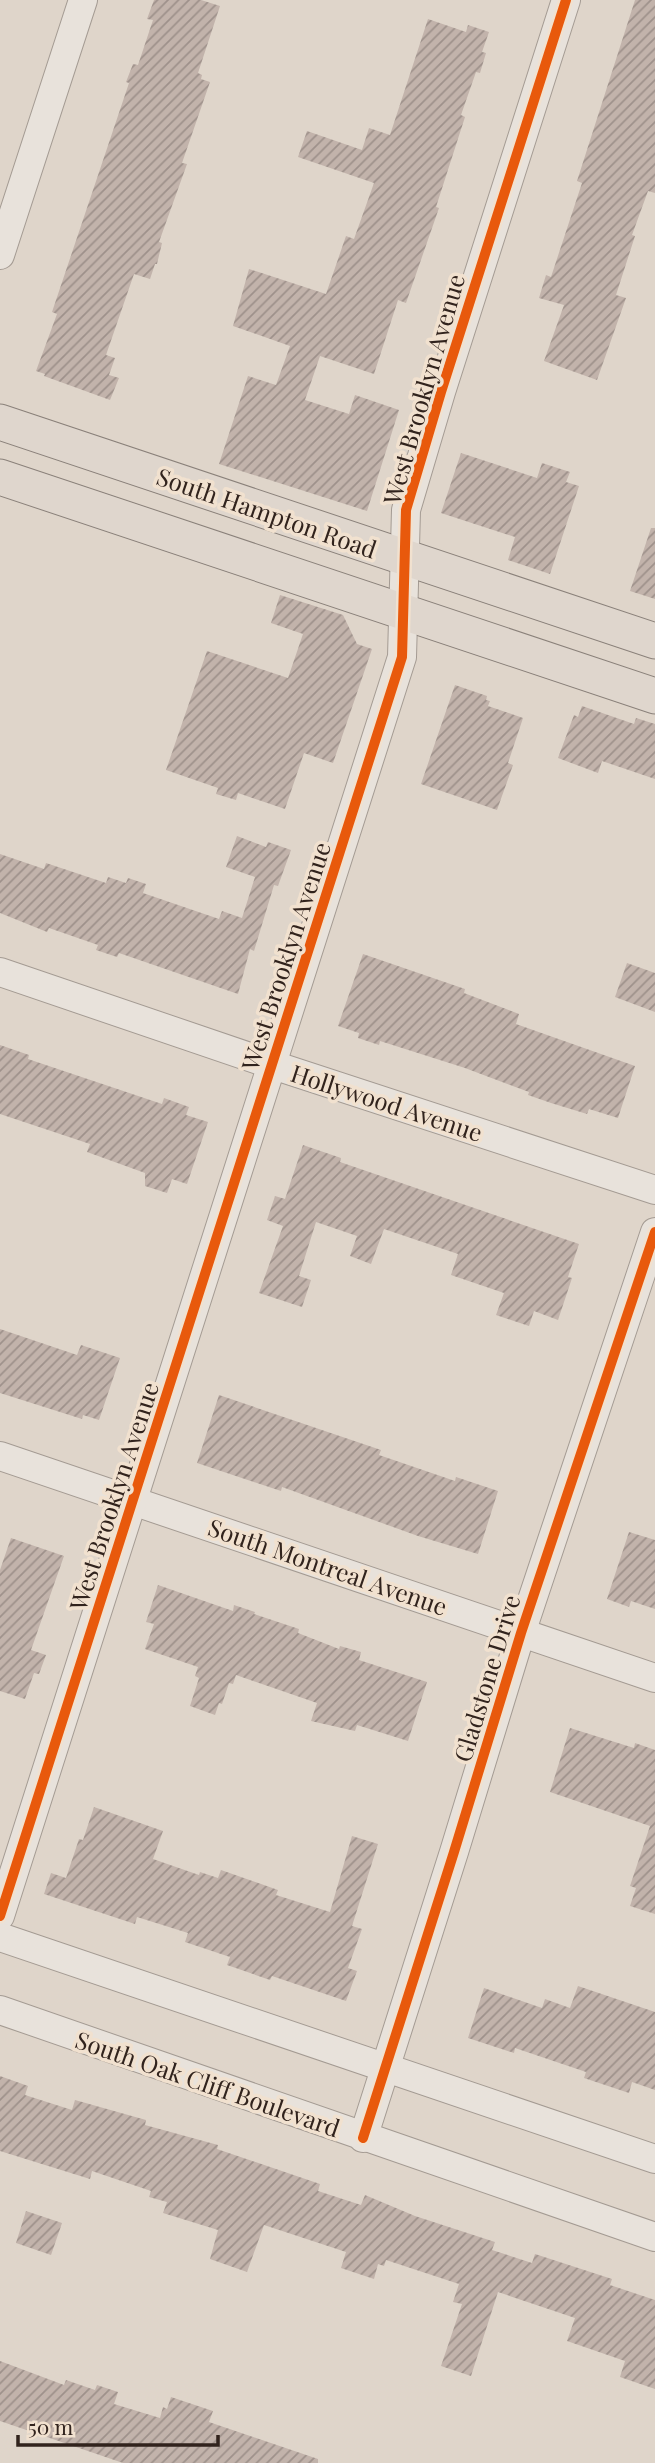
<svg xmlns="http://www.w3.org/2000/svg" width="655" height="2463" font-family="'Playfair Display',serif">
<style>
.building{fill:url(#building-hatch)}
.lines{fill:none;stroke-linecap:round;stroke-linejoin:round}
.minor-casing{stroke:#a49b93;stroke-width:30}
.major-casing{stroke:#8a817a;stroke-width:37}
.minor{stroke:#e8e2db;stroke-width:28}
.major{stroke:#dfd6cd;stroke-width:35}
.cycleway-casing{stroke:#f1e1cf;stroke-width:15}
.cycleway{stroke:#e8590c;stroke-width:10}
.labels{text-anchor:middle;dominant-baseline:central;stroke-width:7;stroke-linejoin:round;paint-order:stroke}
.street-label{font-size:24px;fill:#31231d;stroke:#f1e1cf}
</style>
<defs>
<pattern id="building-hatch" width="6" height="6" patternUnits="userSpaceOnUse" patternTransform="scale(1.75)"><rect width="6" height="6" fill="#c2b3ab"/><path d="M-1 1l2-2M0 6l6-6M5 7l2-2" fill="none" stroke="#9e918b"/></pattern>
</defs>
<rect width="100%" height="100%" fill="#dfd5ca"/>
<g class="building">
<polygon points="154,0 201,0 220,6 198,73 202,75 201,79 210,82 182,163 187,164 159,242 162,243 157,264 155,264 150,279 134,274 106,355 115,358 109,375 119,378 110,400 44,376 45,374 36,371 57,314 52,312 129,83 126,82 133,64 138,65 153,20 147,19"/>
<polygon points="635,0 655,0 655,193 648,191 632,235 635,236 616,295 626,298 597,380 544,361 564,305 539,298 546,275 551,277 582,183 577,181"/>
<polygon points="428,19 466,32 468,25 489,32 482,52 486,53 480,73 476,72 461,115 465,117 436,207 439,208 406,303 398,300 374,374 320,356 305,400 349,414 355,395 399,410 367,511 219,464 248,376 276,385 290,346 233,326 249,269 326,294 346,236 354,239 374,183 298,157 307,131 362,150 369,128 390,135"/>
<polygon points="461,453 537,478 542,463 570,472 566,482 579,486 550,574 508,560 515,537 441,513"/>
<polygon points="651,528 655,528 655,599 630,591"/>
<polygon points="280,595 343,615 357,644 372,649 333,763 304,753 285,809 238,793 236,800 216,794 218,788 166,770 207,651 288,678 303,634 271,623"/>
<polygon points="455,685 487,696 486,700 490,701 488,706 523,718 508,763 513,765 497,810 421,784"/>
<polygon points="582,706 634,724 636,718 655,724 655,779 602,761 598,773 558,758 574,715 578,717"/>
<polygon points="237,836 266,847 268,842 291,850 278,886 274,885 254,951 250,949 238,994 119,953 117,957 96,950 98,945 49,928 47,932 0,913 0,854 44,869 46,863 106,883 108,877 126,883 128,878 146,884 143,893 219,919 222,911 242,918 255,877 226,867"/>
<polygon points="363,954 465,989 464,993 519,1014 516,1024 635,1066 618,1118 589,1109 587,1114 551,1103 528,1095 529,1092 465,1068 380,1041 379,1045 358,1038 359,1033 338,1026"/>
<polygon points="627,963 655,973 655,1012 615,997"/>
<polygon points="0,1045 29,1055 28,1059 162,1104 164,1098 189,1107 186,1115 208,1122 187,1184 172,1179 167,1193 145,1186 145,1173 87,1152 90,1144 0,1114"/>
<polygon points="303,1145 341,1158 340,1162 579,1244 568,1277 572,1278 558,1320 534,1311 529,1326 496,1315 504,1293 451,1275 458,1254 384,1229 371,1264 350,1256 357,1236 316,1222 299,1276 311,1280 302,1307 259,1293 283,1226 267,1220 275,1196 285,1199"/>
<polygon points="0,1329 77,1355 81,1345 120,1358 99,1420 83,1415 82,1419 0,1393"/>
<polygon points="219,1395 381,1450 379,1455 455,1481 456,1477 498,1491 478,1554 418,1536 282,1487 281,1491 197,1463"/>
<polygon points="629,1532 655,1540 655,1609 631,1601 629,1607 607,1599"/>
<polygon points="11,1538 64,1556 31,1650 46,1655 39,1674 34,1673 25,1699 0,1691 0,1570"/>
<polygon points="158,1585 233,1611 234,1605 255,1612 254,1614 299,1629 298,1633 339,1649 340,1646 361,1652 359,1660 427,1682 408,1741 357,1725 355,1731 311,1721 317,1703 236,1675 233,1684 229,1683 222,1704 219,1703 215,1715 190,1706 199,1678 195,1676 198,1667 145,1649 154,1624 146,1622"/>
<polygon points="570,1728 634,1748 635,1743 655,1750 655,1914 630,1906 636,1888 630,1886 650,1826 550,1792"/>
<polygon points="94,1807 163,1831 153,1859 199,1875 200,1872 218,1878 221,1870 278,1890 276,1895 330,1912 352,1836 378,1844 352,1926 362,1929 348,1968 357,1971 346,2001 272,1976 270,1980 227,1965 230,1957 185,1942 188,1933 137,1917 135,1924 44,1894 51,1873 66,1878 79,1839 83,1840"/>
<polygon points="578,1986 655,2012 655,2090 632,2082 629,2093 584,2078 586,2072 515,2048 514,2053 468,2038 484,1988 542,2008 545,1999 570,2008"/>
<polygon points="0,2076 28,2086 25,2095 72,2110 75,2100 146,2120 145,2125 218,2145 217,2149 320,2184 318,2191 361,2205 365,2195 415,2216 495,2242 492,2250 532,2263 535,2254 612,2279 610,2285 655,2300 655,2389 620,2377 625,2361 567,2341 575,2318 498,2292 471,2376 441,2366 462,2304 453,2302 459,2284 386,2260 384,2266 378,2264 374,2279 341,2268 346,2252 264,2225 247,2272 210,2259 218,2230 163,2213 167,2202 149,2197 151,2191 92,2171 90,2179 0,2151"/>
<polygon points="26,2211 62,2223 51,2255 16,2243"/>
<polygon points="0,2361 64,2385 66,2380 95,2390 97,2385 118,2392 114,2404 160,2418 163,2407 167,2409 171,2397 213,2411 209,2422 318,2459 318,2463 123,2463 0,2421"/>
</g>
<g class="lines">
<g class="minor-casing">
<g id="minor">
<polyline points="0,255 83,0"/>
<polyline points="0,972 273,1065 655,1190"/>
<polyline points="0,1456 655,1678"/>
<polyline points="0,1916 402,657 406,510 441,392 566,0"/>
<polyline points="0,1937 655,2159"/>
<polyline points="0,2010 655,2237"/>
<polyline points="363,2138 454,1852 521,1633 655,1232"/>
</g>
</g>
<g class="major-casing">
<g id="major">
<polyline points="0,422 655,641"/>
<polyline points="0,477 655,696"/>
</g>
</g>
<use href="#minor" class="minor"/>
<use href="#major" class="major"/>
<g class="cycleway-casing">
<g id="cycleway">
<polyline points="0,1916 402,657 406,510 441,392 566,0"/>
<polyline points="363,2138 454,1852 521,1633 655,1232"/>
</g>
</g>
<use href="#cycleway" class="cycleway"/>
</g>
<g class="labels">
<g class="street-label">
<text transform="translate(423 389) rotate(-74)">West Brooklyn Avenue</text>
<text transform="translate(267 512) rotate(19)">South Hampton Road</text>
<text transform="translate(285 956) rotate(-72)">West Brooklyn Avenue</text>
<text transform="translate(387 1102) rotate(18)">Hollywood Avenue</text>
<text transform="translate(113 1496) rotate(-72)">West Brooklyn Avenue</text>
<text transform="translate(328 1566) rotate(19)">South Montreal Avenue</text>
<text transform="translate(486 1678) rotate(-73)">Gladstone Drive</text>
<text transform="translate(208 2083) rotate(19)">South Oak Cliff Boulevard</text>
</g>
</g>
<path d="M18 2435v10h200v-10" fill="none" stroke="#31231d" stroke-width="3.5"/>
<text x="28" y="2435" font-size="21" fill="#31231d" stroke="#f1e1cf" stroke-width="5" paint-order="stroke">50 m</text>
</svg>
